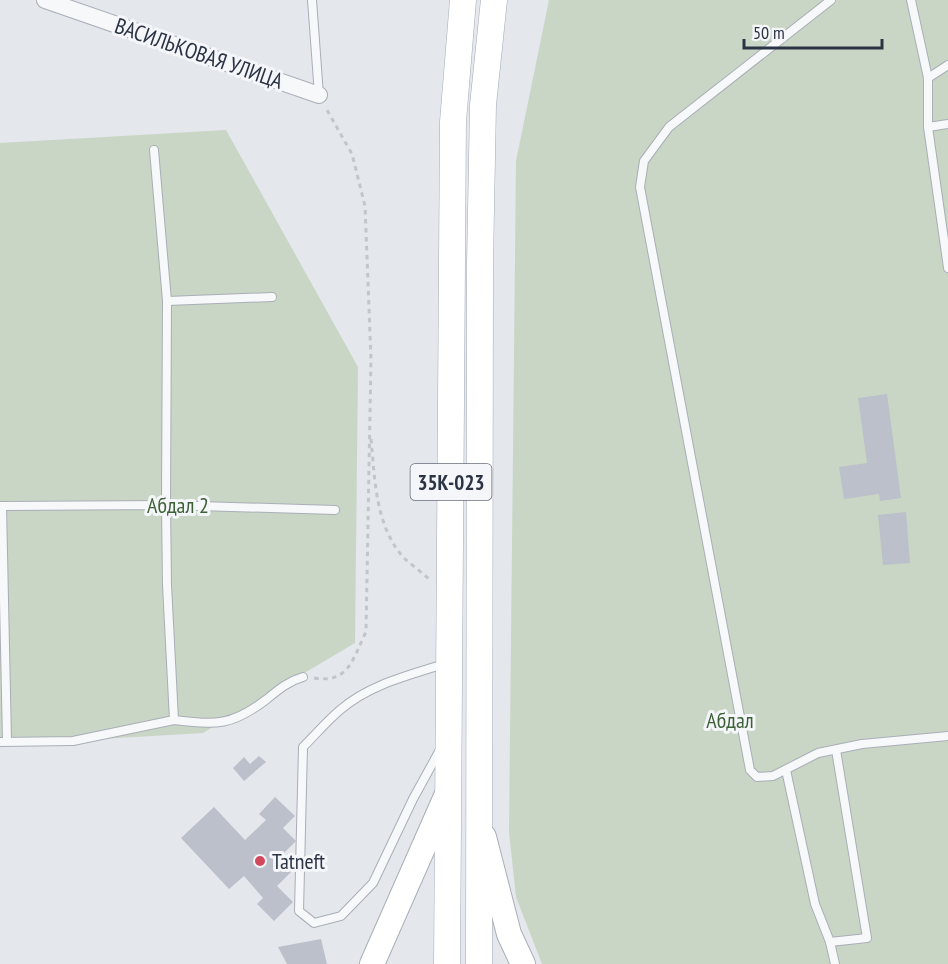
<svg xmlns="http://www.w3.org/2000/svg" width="948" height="964" font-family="'PT Sans Narrow',sans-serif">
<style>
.green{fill:#c9d6c5}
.building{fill:#bbc0ca}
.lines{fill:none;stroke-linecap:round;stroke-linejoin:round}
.service-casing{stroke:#a9aeb7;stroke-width:10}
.minor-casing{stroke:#a9aeb7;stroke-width:18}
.secondary-casing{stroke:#a9aeb7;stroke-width:26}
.primary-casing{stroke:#a3abb8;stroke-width:27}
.path{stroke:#c2c5cb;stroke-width:3;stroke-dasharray:4.5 4.5;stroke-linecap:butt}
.service{stroke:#f7f8fa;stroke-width:8}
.minor{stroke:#f7f8fa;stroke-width:16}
.secondary{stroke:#fff;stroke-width:24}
.primary{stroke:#fff;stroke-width:26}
.poi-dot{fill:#d1495b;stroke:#f4f6f9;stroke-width:2}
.labels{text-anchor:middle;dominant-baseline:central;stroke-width:6;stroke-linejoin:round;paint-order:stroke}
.shield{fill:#f4f6f9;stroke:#676e7b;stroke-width:1.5}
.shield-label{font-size:21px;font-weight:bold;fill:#2b3445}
.street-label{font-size:22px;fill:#2b3445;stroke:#f4f6f9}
.park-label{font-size:22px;fill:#3f6138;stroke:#f4f6f9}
.poi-label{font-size:22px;fill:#2b3445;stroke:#f4f6f9;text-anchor:start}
</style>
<rect width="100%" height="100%" fill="#e4e7ec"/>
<g class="green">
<polygon points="549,0 948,0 948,964 542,964 516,897 509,832 516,161"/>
<polygon points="226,130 358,367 355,643 203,733 0,745 0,143"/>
</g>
<g class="building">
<polygon points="887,394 901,498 880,501 879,494 844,499 839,467 867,463 858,398"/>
<polygon points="906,512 910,563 883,565 878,515"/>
<polygon points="259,756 266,762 244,781 233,768 244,757 250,764"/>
<polygon points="275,797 295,816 283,828 296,841 281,856 294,869 277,886 293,902 274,921 257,904 263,898 244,876 229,889 181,838 214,807 245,840 266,820 259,814"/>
<polygon points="321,939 327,964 287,964 278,947"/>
</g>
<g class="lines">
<g class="service-casing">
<g id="service">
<polyline points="312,0 319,95"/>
<polyline points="831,0 669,127 644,161 640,187 750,770 757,777 773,776 818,753 862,744 948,736"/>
<polyline points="911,0 928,78 928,127 948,268"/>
<polyline points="928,78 948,65"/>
<polyline points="928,127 948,124"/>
<polyline points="154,150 167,301 166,505 335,510"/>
<polyline points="167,301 272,297"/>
<path d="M 0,506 L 166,505 L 167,585 L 174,720 C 217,725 232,726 267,699 C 279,689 289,681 303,677"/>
<polyline points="2,506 7,741"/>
<polyline points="0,742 73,741 174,720"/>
<path d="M 441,748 L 413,799 L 373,883 L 341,916 L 314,923 L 299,911 L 303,747 C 315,735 327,721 340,710 C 370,684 410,675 447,663"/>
<polyline points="786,770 815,904 830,942 835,964"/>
<polyline points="830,942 867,938 836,750"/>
</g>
</g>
<g class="minor-casing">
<polyline id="minor" points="45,0 319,95"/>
</g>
<g class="secondary-casing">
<g id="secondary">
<polyline points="484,837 509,934 523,964"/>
<polyline points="372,964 447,794"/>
</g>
</g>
<g class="primary-casing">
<g id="primary">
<polyline points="447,964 453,122 463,0"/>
<polyline points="479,964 480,263 483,105 494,0"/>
</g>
</g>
<g class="path">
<path d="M 371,439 C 375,479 375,526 404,558 C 412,565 421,572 429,579"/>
<path d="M 314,678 C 349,684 353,658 366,632 L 371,359 L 365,206 L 352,154 L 327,110"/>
</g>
<use href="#service" class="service"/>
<use href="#minor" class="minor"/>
<use href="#secondary" class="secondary"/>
<use href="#primary" class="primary"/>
</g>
<circle class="poi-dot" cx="260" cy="861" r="6"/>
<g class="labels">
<rect class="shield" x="410.5" y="464" width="81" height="36" rx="4.5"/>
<g class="shield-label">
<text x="451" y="482">35К-023</text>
</g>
<g class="street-label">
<text transform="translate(199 53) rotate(19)">ВАСИЛЬКОВАЯ УЛИЦА</text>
</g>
<g class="park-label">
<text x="178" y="505">Абдал 2</text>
<text x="730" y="720">Абдал</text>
</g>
<g class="poi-label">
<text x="272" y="861">Tatneft</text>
</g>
</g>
<path d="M744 39v9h138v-9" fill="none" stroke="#2b3445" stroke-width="3"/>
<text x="753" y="39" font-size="18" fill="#2b3445" stroke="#f4f6f9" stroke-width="4.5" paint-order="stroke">50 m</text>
</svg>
